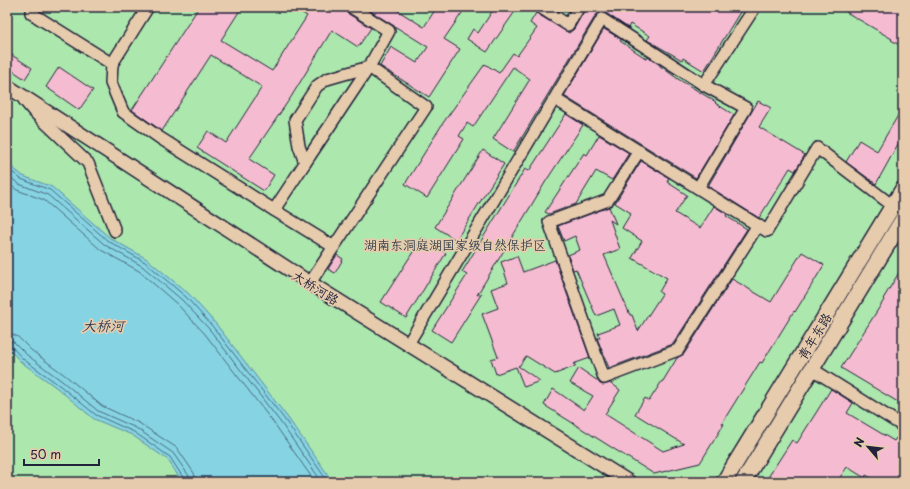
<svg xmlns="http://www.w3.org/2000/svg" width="910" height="489" font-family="'Playpen Sans','LXGW WenKai TC',sans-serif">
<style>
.green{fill:#ace7ad;stroke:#678474}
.water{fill:#86d4e3;stroke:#5e8da0}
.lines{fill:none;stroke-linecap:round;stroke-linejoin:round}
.shore{stroke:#4a697e;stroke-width:1}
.building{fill:#f5bcd1;stroke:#22223b}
.minor-casing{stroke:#22223b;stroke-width:14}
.tertiary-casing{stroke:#22223b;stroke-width:16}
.secondary-casing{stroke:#22223b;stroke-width:18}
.minor{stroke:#e6ccad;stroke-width:11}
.tertiary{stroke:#e6ccad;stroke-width:13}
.secondary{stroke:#e6ccad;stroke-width:15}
.labels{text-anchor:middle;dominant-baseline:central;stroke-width:3.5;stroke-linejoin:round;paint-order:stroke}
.park-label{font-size:13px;fill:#37404c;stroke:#e6ccad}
.street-label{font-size:13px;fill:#22223b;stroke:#e6ccad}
.water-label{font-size:14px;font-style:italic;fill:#313d54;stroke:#e6ccad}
</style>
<rect width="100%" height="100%" fill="#e6ccad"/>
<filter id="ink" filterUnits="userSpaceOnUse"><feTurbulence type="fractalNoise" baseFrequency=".025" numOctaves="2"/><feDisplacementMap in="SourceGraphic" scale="8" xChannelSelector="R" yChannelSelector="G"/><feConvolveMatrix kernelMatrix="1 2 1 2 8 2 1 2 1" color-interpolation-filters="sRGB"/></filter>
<g filter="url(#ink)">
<rect class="green" x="7" y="7" width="896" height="475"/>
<polygon class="water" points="7,163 23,176 52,187 110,238 147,259 189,294 216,324 288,418 333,482 182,482 168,460 132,435 94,419 57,388 21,362 7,347"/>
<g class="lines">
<g class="shore">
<polyline points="7,168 21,179 50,190 108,241 145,262 186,297 213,327 285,420 328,482"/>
<polyline points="7,175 19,184 48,195 105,245 142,266 182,300 210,330 281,423 322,482"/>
<polyline points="7,183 17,190 44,200 101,250 139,271 178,305 205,334 276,426 315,482"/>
<polyline points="7,334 12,334 18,337 31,350 66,376 102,406 139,423 177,448 194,473 196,482"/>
<polyline points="7,340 14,342 27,355 62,381 98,411 136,428 173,453 189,476 190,482"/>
<polyline points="7,345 11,346 23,359 59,385 96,415 134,432 170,457 184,479 185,482"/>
</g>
</g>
<g class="building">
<polygon points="199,7 242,7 221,40 272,71 307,16 293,7 344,7 347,13 371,28 358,47 332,30 291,97 249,159 274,175 264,191 197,148 208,131 226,143 262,87 211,55 162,131 132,110"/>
<polygon points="368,7 392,7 424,27 437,7 442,11 444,7 466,7 444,39 460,49 429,97 380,66 391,47 417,63 428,47 367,9"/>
<polygon points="495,7 518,7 487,52 467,39 473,29 478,33"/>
<polygon points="586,7 743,7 704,71 683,58 682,60 647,40 650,36 630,24 628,28 606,13 599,13 596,15 513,152 493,139 530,79 513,67 473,127 467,123 459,136 464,139 427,198 405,184 443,123 485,64 499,73 513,53 517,56 537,28 530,23 536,13 569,33 574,29"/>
<polygon points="850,7 899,7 903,9 903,47 891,40 892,39 846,12"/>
<polygon points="604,29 621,39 620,41 647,59 648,57 660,65 660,66 678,79 716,102 715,103 734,115 696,178 564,96"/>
<polygon points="7,52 32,68 25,79 7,67"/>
<polygon points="59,67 93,90 79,110 46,87"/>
<polygon points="758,101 771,108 759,127 805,155 795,171 790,168 759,218 708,186"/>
<polygon points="903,107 903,135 876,184 846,162 859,140 877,151"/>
<polygon points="566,114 583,125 546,181 477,295 482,293 451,342 432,330 467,275 462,272 525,169 529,171"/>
<polygon points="599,135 629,153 612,180 596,171 576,204 549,214 545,212 584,153 587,155"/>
<polygon points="483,150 504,164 456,240 435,227"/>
<polygon points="641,161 669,178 667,182 687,195 675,213 700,228 714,206 727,214 726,216 747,229 673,344 609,368 597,338 600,338 598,333 620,325 614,309 596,316 576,269 573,270 568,255 580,250 575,236 564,241 558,226 609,207 616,224 610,220 620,249 604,255 630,315 632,315 638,331 662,294 659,292 667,278 632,258 642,241 622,228 631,213 615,203"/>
<polygon points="422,238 446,253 406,318 381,302"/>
<polygon points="802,252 824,265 795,312 794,311 762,363 760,362 722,423 724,424 700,463 654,474 544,405 553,389 584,410 593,396 570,383 579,368 598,381 600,384 603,385 611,383 620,390 605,414 663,451 684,444 635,414 645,398 649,401 662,381 663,381 677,358 684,354 732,279 771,302"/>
<polygon points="337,255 343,259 335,273 328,269"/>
<polygon points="517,256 523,272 555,260 590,358 573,364 576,366 555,374 526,356 520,365 518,366 540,381 524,387 516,367 496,374 491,359 498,357 482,314 498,308 491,289 508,283 501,262"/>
<polygon points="903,266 903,405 841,368 884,300 883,299"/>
<polygon points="831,389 853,403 847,413 894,441 896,438 903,443 903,482 878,482 866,475 865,478 847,467 837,482 765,482 792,440 797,443"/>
</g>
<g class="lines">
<g class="minor-casing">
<g id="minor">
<polyline points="35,7 31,13 112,64 148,7"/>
<polyline points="540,7 568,25 579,7"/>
<polyline points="112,64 111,83 123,112 160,138 274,210"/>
<polyline points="555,99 767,231 817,148 893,206"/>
<polyline points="24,100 34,112 88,163 115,231"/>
<polyline points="639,151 608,200 549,222 604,378 678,350 758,225"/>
<polyline points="305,163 369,67 389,31 351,7"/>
<polyline points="698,188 746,108 704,85"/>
<polyline points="310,283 426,107 369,67 327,79 317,86 295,120 299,146 305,163 274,210 334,247"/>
<polyline points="408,344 602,19 704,85 755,7"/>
<polyline points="812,369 903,426"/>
</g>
</g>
<g class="tertiary-casing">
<polyline id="tertiary" points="7,86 310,283 629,482"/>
</g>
<g class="secondary-casing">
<g id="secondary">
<polyline points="724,482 903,189"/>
<polyline points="743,482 903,219"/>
</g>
</g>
<use href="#minor" class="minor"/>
<use href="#tertiary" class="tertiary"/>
<use href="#secondary" class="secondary"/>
</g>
</g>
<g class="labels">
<g class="park-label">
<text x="455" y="244">湖南东洞庭湖国家级自然保护区</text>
</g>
<g class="street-label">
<text transform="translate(316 287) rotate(32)">大桥河路</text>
<text transform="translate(814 336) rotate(-59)">青年东路</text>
</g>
<g class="water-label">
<text x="103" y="325">大桥河</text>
</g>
</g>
<rect width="910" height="489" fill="none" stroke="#e6ccad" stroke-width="24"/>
<rect x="12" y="12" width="886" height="465" fill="none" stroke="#22223b" stroke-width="1.5" filter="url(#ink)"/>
<g transform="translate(868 447) rotate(298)" stroke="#e6ccad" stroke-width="3" paint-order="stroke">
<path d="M0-3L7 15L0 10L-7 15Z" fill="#22223b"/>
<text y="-6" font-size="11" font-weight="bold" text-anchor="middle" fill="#22223b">N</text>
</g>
<path d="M24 459v6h75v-6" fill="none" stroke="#22223b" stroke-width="2"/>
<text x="30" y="459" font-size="12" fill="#22223b" stroke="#e6ccad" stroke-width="3" paint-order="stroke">50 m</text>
</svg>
